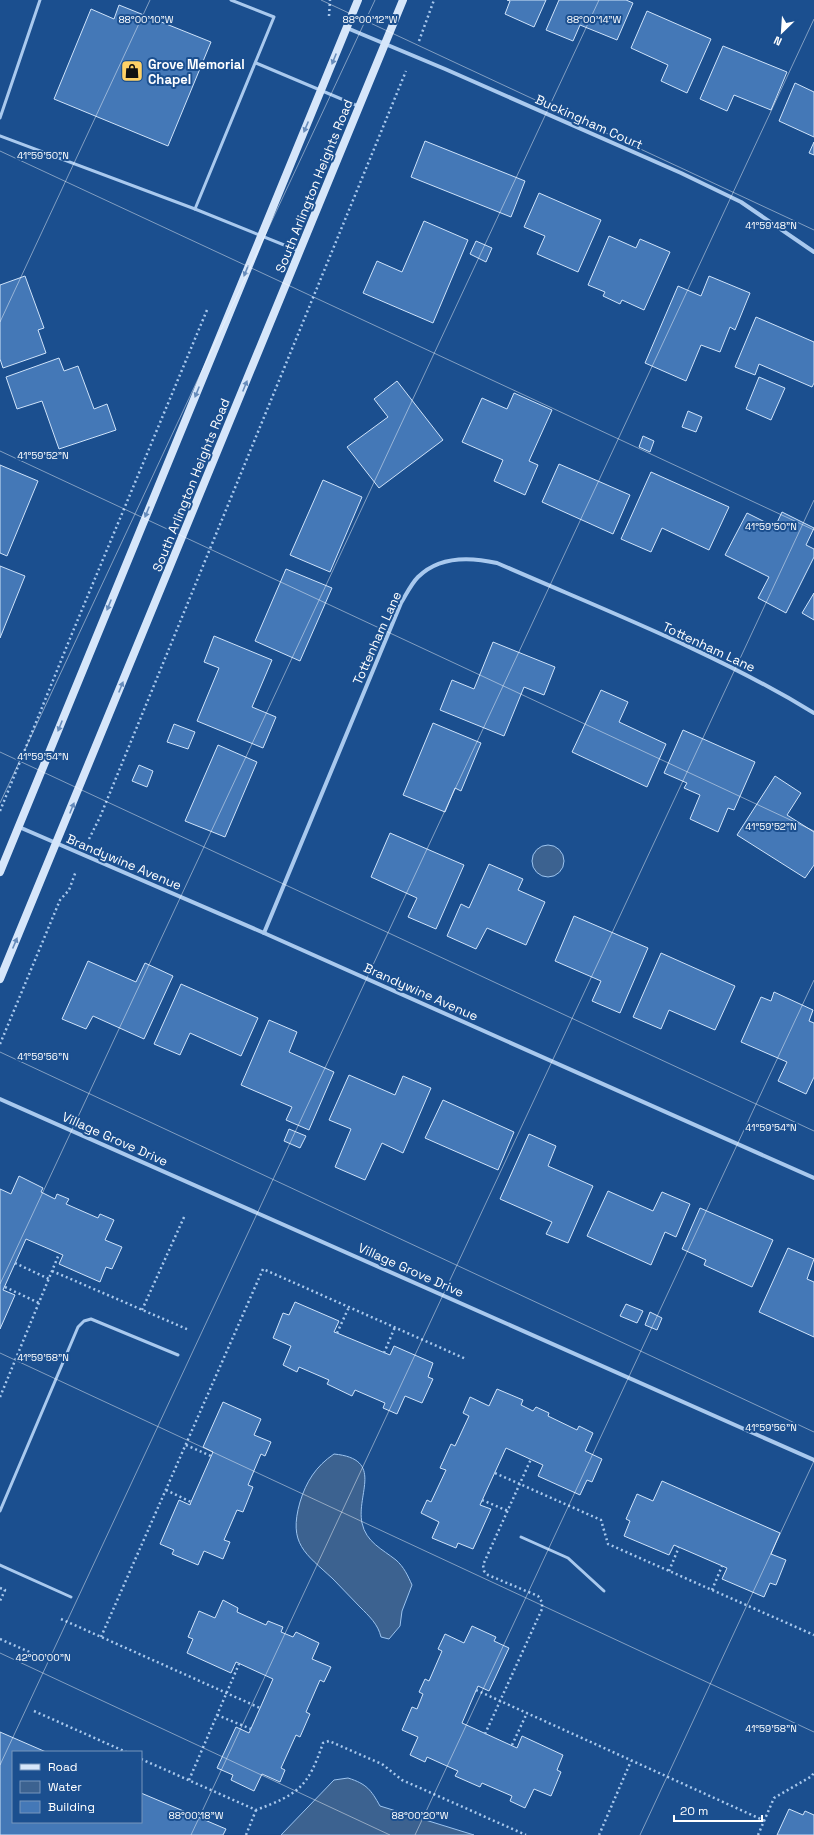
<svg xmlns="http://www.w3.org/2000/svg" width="814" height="1835" font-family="'Space Grotesk',sans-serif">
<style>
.water{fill:#3c6290;stroke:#9cc4f0}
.building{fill:#4478b7;stroke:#cfe3fa}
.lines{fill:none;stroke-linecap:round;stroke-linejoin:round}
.path{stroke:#a9c9ee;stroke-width:2.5;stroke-dasharray:2 3;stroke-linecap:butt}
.lane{stroke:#a9c9ee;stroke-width:3}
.street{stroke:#a9c9ee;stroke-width:4}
.secondary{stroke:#d6e6fa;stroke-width:8}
.oneway{fill:#668bba}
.ticks{fill:none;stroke:#fff;stroke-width:1;stroke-opacity:0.45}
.labels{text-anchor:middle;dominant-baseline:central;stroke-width:4;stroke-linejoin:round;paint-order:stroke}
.poi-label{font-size:13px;font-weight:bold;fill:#fff;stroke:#1b4f8f;text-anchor:start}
.street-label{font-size:13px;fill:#fff;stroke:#1b4f8f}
.ticks-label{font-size:10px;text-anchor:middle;fill:#fff;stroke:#1b4f8f;stroke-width:4;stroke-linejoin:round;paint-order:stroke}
</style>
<rect width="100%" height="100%" fill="#1b4f8f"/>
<g class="water">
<circle cx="548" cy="861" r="16"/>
<path d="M 334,1454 C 385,1459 356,1494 362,1523 C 366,1542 382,1549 396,1560 C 404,1567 408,1576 412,1585 L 402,1611 L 400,1626 L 389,1639 L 381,1637 C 378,1624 369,1616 360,1607 C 351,1598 342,1588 333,1579 C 305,1553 288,1544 300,1502 C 306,1482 316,1466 334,1454 Z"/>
<path d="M 348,1778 C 367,1784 371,1790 380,1806 L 474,1835 L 281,1835 L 334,1780 Z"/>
</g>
<g class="building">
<polygon points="507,0 546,0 534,27 505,14 510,1"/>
<polygon points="559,0 626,0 633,3 617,40 580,25 573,41 546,30"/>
<polygon points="119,5 211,42 168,146 54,99 91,9 114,19"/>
<polygon points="647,11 711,39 687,93 661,81 668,65 631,48"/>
<polygon points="723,46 787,72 771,110 734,95 727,111 700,99"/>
<polygon points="795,83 814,92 814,137 779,121"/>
<polygon points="425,141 525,181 511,217 411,177"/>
<polygon points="814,142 814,155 809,153"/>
<polygon points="539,193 601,220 578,272 537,254 545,236 524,227"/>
<polygon points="424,221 468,240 433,323 363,293 377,261 402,272"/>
<polygon points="609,236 636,248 640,239 670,252 644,310 622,300 620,304 603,296 605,292 588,285"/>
<polygon points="476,241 492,248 486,262 470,254"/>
<polygon points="25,276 44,328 38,330 46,353 3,368 0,359 0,285"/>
<polygon points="709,276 750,293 735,330 730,327 720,352 701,345 686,381 645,363 678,286 701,296"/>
<polygon points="756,317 814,342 814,383 812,387 759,364 755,375 735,367"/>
<polygon points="59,358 64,371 78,366 94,409 107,404 116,430 59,449 42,401 17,409 6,377"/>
<polygon points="759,377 785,388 771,420 746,409"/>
<polygon points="397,381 443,440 379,488 347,447 388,417 374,399"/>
<polygon points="514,393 552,410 529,461 538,465 525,495 494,481 503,460 462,442 482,398 507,409"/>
<polygon points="688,411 702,417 696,432 682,427"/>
<polygon points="643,436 654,441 650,452 639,447"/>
<polygon points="559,464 630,495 613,534 542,502"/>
<polygon points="0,465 38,481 7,556 0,553"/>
<polygon points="651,472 729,507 709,550 662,528 651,552 621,539"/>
<polygon points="323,480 362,497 330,572 290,555"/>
<polygon points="782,512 814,528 806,545 814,549 814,557 786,613 758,598 769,577 725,555 747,513 775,527"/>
<polygon points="0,566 25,576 0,638"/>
<polygon points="286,569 332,588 300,661 255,641"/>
<polygon points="814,593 814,620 802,613"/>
<polygon points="214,636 272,660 252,707 276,717 263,748 197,721 219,668 204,662"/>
<polygon points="493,642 555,667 544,695 524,687 504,736 440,710 452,680 474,689"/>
<polygon points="601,690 628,702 619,722 666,744 647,787 572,752"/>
<polygon points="433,723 481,743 461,791 455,788 445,812 403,795"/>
<polygon points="174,724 195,732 188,749 167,742"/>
<polygon points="683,730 755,762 734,810 728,808 718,832 690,819 700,795 684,788 687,783 664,773"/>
<polygon points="218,745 257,762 225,837 185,821"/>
<polygon points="139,765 153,771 147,787 132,781"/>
<polygon points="775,776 801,793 787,815 814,832 814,865 805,878 737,835"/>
<polygon points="390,833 464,865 436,929 408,917 417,898 371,877"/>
<polygon points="489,864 523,879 518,890 545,902 526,945 487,928 476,949 447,936 461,904 469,908"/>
<polygon points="574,916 648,948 620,1013 592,1001 601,981 555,961"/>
<polygon points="661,953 735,986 715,1030 669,1010 661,1029 633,1017"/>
<polygon points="88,961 136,982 145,963 173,976 144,1039 93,1016 86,1029 62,1019"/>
<polygon points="181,984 258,1018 241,1056 190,1033 180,1055 154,1044"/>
<polygon points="774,992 813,1010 809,1021 814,1023 814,1077 806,1094 778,1081 787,1062 741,1042 761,997 771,1001"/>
<polygon points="269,1020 297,1032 289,1052 334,1072 309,1130 286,1120 292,1107 241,1085"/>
<polygon points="349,1075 395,1095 403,1076 431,1088 403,1153 382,1143 365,1180 335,1167 351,1129 329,1120"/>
<polygon points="443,1100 514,1132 498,1170 425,1138"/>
<polygon points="289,1129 306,1136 300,1148 284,1141"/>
<polygon points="529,1134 556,1146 548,1166 593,1186 568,1243 546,1234 552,1222 500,1199"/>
<polygon points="19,1176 43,1188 41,1192 55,1199 57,1194 69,1199 66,1204 98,1218 100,1214 114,1220 105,1240 122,1247 112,1269 106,1267 100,1282 59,1264 63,1255 26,1239 3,1290 15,1295 0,1329 0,1189 11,1194"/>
<polygon points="608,1191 653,1211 662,1192 690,1204 676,1237 665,1232 651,1265 587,1236"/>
<polygon points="700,1208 773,1240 752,1287 704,1265 706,1260 682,1249"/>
<polygon points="788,1248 814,1259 807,1279 814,1282 814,1337 759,1312"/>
<polygon points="295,1302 339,1321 334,1332 337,1333 390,1355 394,1346 433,1363 428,1377 433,1379 422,1403 405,1396 397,1414 383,1408 385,1403 355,1390 352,1396 327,1384 329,1380 299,1367 297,1372 283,1365 291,1346 273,1338 283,1313 289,1315"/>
<polygon points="626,1304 643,1311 637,1323 620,1316"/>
<polygon points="650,1312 662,1318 657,1330 645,1325"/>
<polygon points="497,1389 523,1400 521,1405 533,1411 536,1407 549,1413 548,1416 577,1430 579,1426 593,1433 585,1451 602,1459 592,1482 587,1480 580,1495 538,1476 543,1465 506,1448 480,1505 491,1509 473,1549 458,1543 456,1548 432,1538 439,1522 421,1513 427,1500 431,1502 446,1470 440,1468 451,1444 455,1446 469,1416 463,1413 470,1397 489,1406"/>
<polygon points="223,1402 261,1419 254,1435 271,1442 265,1456 261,1454 248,1485 253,1487 243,1512 237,1510 224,1540 230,1542 223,1559 204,1551 198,1565 172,1554 174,1550 160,1544 179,1500 190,1505 191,1502 213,1452 203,1447"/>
<polygon points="662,1481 780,1533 771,1554 786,1560 776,1585 770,1583 764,1597 722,1579 727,1568 674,1545 669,1555 624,1536 630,1521 626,1519 637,1494 653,1501"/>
<polygon points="223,1600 238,1608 237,1612 266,1625 268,1621 283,1627 281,1632 293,1637 296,1632 319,1643 312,1659 331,1667 324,1682 320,1680 306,1712 310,1714 300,1737 296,1735 281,1768 285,1770 280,1782 262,1774 254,1791 231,1780 233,1775 217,1768 236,1727 249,1733 273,1679 236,1662 231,1673 187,1653 193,1639 188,1637 199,1611 215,1618"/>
<polygon points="472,1626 496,1637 494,1641 509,1648 489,1691 478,1686 462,1723 517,1748 522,1736 563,1755 557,1770 561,1772 551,1796 534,1789 525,1808 510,1801 512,1796 482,1783 480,1787 455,1776 458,1771 427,1757 425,1762 410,1755 418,1737 402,1730 412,1707 417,1709 423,1694 419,1692 425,1679 429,1681 442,1651 438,1649 445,1634 464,1643"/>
<polygon points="0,1732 46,1752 13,1752 13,1822 141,1822 141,1793 226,1829 223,1835 0,1835"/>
<polygon points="789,1809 803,1815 805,1811 814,1815 814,1835 777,1835"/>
</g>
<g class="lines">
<g class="path">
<polyline points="329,16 330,0"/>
<polyline points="419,41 434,0"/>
<polyline points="0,811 71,636 207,310"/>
<polyline points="89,839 100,817 406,71"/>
<polyline points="0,1044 60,900 69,890 76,871"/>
<polyline points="15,1263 49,1279"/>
<polyline points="52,1271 189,1330"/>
<polyline points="5,1287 39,1303"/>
<polyline points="142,1310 185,1215"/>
<polyline points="337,1333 349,1307"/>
<polyline points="384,1353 395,1327"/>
<polyline points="0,1397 59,1254"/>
<polyline points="186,1445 211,1456"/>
<polyline points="495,1473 601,1520 608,1544 814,1635"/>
<polyline points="166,1490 191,1502"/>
<polyline points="482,1500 508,1511"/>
<polyline points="669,1571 679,1547"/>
<polyline points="0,1588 5,1590 0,1601"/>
<polyline points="712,1590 722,1566"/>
<polyline points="61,1619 260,1708"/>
<polyline points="101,1637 263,1269 466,1359"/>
<polyline points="0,1639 43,1658"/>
<polyline points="476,1690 765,1821"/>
<polyline points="34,1711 126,1752"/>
<polyline points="217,1715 251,1729"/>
<polyline points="485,1734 542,1609 542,1602 538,1596 488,1575 484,1571 483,1565 531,1459"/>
<polyline points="512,1745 527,1713"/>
<path d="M 141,1759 L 256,1810 C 299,1794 308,1787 323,1743 L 329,1741 L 382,1764 L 402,1780 L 526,1835"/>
<polyline points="189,1780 239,1664"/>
<polyline points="246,1835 256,1810"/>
<polyline points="599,1835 631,1761"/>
<polyline points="758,1835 774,1798 812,1776 814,1772"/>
</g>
<g class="lane">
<polyline points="256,63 358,106"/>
<polyline points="0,118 40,0"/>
<polyline points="0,136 195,209 299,251"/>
<polyline points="195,209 274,17 231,0"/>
<polyline points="0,1511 78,1327 84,1321 91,1319 178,1355"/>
<polyline points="521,1537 568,1558 604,1591"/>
<polyline points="0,1565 71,1597"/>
</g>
<g class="street">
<polyline points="347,28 445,69 681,173 741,202 814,252"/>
<polyline points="19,827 264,933 814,1178"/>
<path d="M 264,933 L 401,603 C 406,595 411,584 418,577 C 439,556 471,557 497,563 C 604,610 714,652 814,713"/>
<polyline points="0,1099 814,1460"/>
</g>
<g class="secondary">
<polyline points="0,872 358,0"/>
<polyline points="0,979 403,0"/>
</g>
</g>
<defs><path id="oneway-solid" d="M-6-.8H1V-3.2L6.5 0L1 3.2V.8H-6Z"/></defs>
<g class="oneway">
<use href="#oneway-solid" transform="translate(334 59) rotate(112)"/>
<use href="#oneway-solid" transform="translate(306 127) rotate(113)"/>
<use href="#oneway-solid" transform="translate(246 271) rotate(112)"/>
<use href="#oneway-solid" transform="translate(245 386) rotate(-68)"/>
<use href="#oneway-solid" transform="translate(197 392) rotate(112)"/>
<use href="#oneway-solid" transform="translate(147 512) rotate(112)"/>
<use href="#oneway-solid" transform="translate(109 605) rotate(112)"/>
<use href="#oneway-solid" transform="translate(121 687) rotate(-68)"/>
<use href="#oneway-solid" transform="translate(60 726) rotate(112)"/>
<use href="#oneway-solid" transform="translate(72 808) rotate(-68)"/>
<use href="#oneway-solid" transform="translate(15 943) rotate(-67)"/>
</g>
<path class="ticks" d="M 321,0 L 814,230M 0,151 L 814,530M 0,322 L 150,0M 0,451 L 814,831M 0,752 L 814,1131M 0,803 L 375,0M 0,1052 L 814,1432M 0,1284 L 599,0M 0,1353 L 814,1732M 0,1653 L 390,1835M 0,1765 L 814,19M 191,1835 L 814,500M 415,1835 L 814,980M 640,1835 L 814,1461"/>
<defs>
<g id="shop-square" transform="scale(1.15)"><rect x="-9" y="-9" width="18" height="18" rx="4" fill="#ffd166" stroke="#1b4f8f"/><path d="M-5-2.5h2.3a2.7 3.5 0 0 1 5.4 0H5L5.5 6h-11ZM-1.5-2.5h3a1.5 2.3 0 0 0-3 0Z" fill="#111"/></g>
</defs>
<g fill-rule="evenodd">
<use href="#shop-square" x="132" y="71"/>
</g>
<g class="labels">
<g class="poi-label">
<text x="148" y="64">Grove Memorial<tspan x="148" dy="15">Chapel</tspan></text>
</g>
<g class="street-label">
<text transform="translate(589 122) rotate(24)">Buckingham Court</text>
<text transform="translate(314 186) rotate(-68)">South Arlington Heights Road</text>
<text transform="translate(191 485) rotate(-68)">South Arlington Heights Road</text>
<text transform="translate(377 638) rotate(-66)">Tottenham Lane</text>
<text transform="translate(709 647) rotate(25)">Tottenham Lane</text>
<text transform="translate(124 862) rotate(23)">Brandywine Avenue</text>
<text transform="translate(421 992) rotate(24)">Brandywine Avenue</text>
<text transform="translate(115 1139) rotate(24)">Village Grove Drive</text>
<text transform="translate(411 1270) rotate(24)">Village Grove Drive</text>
</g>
</g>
<g class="ticks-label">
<text x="146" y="23">88°00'10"W</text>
<text x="370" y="23">88°00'12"W</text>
<text x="594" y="23">88°00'14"W</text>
<text x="43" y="159">41°59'50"N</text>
<text x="771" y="229">41°59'48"N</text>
<text x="43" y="459">41°59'52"N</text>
<text x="771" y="530">41°59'50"N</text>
<text x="43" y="760">41°59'54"N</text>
<text x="771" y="830">41°59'52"N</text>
<text x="43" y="1060">41°59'56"N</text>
<text x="771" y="1131">41°59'54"N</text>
<text x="43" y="1361">41°59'58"N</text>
<text x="771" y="1431">41°59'56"N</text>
<text x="43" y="1661">42°00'00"N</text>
<text x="771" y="1732">41°59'58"N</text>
<text x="196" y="1819">88°00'18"W</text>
<text x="420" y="1819">88°00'20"W</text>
</g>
<rect x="12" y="1751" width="130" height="72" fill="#1b4f8f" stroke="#7695bc"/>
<rect x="20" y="1764" width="20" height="6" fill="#d6e6fa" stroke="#7695bc"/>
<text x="48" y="1771" font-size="12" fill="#ffffff">Road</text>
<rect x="20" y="1781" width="20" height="12" fill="#3c6290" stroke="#7695bc"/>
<text x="48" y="1791" font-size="12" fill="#ffffff">Water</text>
<rect x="20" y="1801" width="20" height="12" fill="#4478b7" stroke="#7695bc"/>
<text x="48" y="1811" font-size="12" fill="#ffffff">Building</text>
<g transform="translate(782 32) rotate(205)" stroke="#1b4f8f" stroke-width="3" paint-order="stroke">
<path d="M0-3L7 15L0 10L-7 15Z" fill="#ffffff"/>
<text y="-6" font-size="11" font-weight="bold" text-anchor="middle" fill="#ffffff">N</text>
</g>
<path d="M674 1815v6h88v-6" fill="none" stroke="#ffffff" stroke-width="2"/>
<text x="680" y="1815" font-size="12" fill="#ffffff" stroke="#1b4f8f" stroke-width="3" paint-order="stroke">20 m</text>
</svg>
